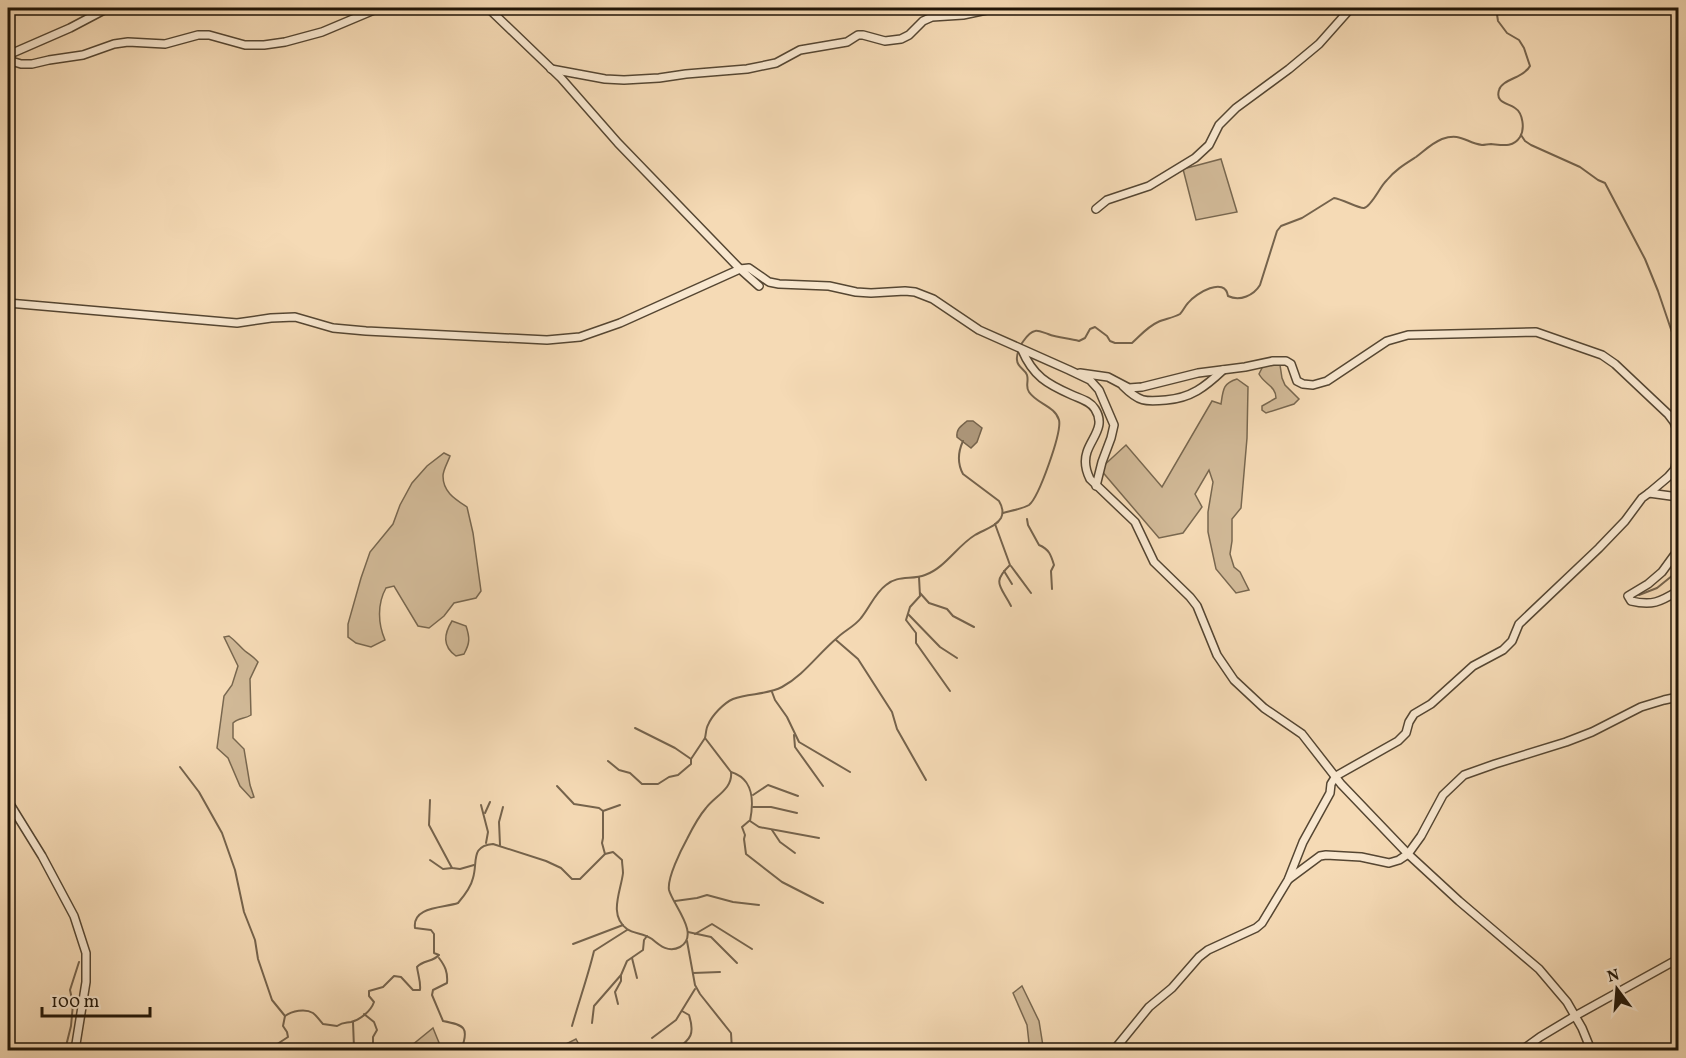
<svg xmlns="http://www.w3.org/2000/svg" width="1686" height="1058" font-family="Vollkorn,serif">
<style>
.green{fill:#d1b997;stroke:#78674f;stroke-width:1.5}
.water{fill:#ad977a;stroke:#75634c;stroke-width:1.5}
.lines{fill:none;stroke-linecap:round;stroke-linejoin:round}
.stream{stroke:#75634c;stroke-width:2}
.street-casing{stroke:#554632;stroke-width:10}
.street{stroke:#f8e7cf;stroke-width:7}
</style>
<rect width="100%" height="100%" fill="#f5dab5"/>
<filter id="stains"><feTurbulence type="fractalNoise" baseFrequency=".00333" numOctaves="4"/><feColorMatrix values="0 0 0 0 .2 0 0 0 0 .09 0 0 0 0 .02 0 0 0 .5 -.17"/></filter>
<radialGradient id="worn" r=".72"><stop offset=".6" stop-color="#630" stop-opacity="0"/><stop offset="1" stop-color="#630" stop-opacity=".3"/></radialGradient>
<g class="green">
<polygon points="1221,159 1237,212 1196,220 1183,169"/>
<path d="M 1268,364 L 1280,365 L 1282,378 L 1285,385 L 1299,399 L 1294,404 L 1266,413 L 1262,410 L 1262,406 L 1276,398 C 1276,386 1264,384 1259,374 L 1263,366 Z"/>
<path d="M 1237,379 L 1248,387 L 1247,438 L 1241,508 L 1232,519 L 1232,541 L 1230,554 L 1234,567 L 1240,572 L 1249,590 L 1236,593 L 1216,569 L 1208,532 L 1208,512 L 1213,482 L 1209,470 L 1195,494 L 1202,507 L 1183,533 L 1159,538 L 1100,469 L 1126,445 L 1162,487 L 1212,401 L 1221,404 C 1223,390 1223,383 1237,379 Z"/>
<path d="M 444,453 L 450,456 C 448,462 443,470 443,476 C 443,492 455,499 467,507 L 473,533 L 481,591 L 476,598 L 454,603 L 444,616 L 429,628 L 418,626 L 394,586 L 386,588 C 377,604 378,624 385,640 L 371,647 L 356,643 L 348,637 L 348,624 L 361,578 L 370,552 L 393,524 L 400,505 L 412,483 L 427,466 Z"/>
<path d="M 452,621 L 466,626 C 470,638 470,643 464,654 L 456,656 C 442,646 444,634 452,621 Z"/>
<path d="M 229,636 C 236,641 239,646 245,651 C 250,655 254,657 258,662 L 250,679 L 251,715 C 245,719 238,718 233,723 L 233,738 L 244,749 L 250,785 L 254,797 L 251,798 L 240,786 L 228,758 L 217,748 L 224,696 L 232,685 L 238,666 L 224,637 Z"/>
<polygon points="1022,986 1039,1021 1043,1046 1049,1050 1023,1050 1022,1049 1029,1043 1027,1025 1013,993"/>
<polygon points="433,1028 442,1050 406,1050"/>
<polygon points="576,1039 582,1050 554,1050"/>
</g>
<path class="water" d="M 967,421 L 973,421 L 982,428 L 977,442 L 971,448 L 957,437 C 956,429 961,426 967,421 Z"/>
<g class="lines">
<g class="stream">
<polyline points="1521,135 1525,141 1531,145 1580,167 1598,180 1605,183 1645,259 1658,291 1678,350"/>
<polyline points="1674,341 1673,354 1678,376"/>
<path d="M 1003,513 C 1010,511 1022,509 1029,505 C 1039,497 1062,432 1059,420 C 1055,406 1037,404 1029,392 C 1025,387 1029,381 1027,375 C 1025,369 1017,367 1017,360 C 1016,354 1019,349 1022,343 C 1025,339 1029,332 1035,331 C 1039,330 1044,333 1048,334 C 1058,338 1068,338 1079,341 L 1085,338 L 1090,329 L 1095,327 L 1107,336 L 1110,341 L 1115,343 L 1132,343 C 1141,335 1147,327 1158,322 C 1164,319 1173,318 1180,314 C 1183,311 1185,306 1188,303 C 1196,293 1225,276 1228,296 C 1240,302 1254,295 1260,285 L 1277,231 L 1281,226 L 1302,218 L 1334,198 C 1342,199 1360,209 1364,208 C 1372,206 1380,186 1387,180 C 1395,170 1405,164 1416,157 C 1424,151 1432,143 1442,139 C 1461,132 1466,143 1482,145 C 1485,145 1488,144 1491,144 C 1502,145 1513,148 1520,137 C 1525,129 1523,113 1515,108 C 1508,103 1495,103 1499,90 C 1502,79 1524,78 1530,66 L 1524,48 L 1519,40 L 1507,33 L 1498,21 L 1496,8"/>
<path d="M 1027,519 L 1028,525 L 1039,545 C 1049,549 1051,555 1054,565 L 1051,571 L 1052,589"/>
<path d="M 995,524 L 1010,565 C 991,583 1001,586 1011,606"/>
<polyline points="1011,566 1031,593"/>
<polyline points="1004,571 1012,584"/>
<polyline points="919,577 920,596 910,607 906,620 916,633 916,643 950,691"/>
<polyline points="920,593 929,603 947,609 953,616 974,627"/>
<polyline points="1639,595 1657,588 1678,571"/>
<polyline points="908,614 940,647 957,658"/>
<polyline points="836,640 858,659 892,712 897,729 926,780"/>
<polyline points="772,692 775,700 787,717 799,742 850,772"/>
<polyline points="635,728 675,748 691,759 705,738"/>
<polyline points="794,735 795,747 823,786"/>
<polyline points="608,761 619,770 630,773 642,784 658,784 669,777 678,775 691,764 691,759"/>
<polyline points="180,767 199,792 222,833 235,870 244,912 255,940 258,959 272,1000 285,1016"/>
<path d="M 731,772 C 754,779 754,801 750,821 L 759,827 L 819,838"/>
<polyline points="557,786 574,804 599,808 603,811 603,838 602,843 605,854"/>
<polyline points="753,795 768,785 798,796"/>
<polyline points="430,800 429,825 452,868 460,869 474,865"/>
<polyline points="481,805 488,832 486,843"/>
<polyline points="753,807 771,807 797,813"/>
<polyline points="603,811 620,805"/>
<polyline points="485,813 490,802"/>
<polyline points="749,821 742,827 745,835 744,839 746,854 782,882 823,903"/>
<polyline points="772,830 780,842 795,853"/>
<polyline points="500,845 499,822 503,807"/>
<polyline points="430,860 443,869 452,868"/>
<polyline points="675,901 697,898 707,895 733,902 759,905"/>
<polyline points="688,932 711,937 737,963"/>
<polyline points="695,934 712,924 752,949"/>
<polyline points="687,941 695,985 700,994 731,1033 732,1050"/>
<polyline points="573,944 623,925"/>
<path d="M 439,958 C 445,966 448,972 447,983 L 433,990 L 432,995 L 443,1021 C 464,1025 470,1027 461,1050"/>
<polyline points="632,958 637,978"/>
<polyline points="693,973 720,972"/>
<polyline points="618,1004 615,992 621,981 621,976"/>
<polyline points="364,1014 374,1022 377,1030 373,1037 373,1048"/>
<polyline points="353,1022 354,1048"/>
<polyline points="592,1023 594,1006 621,975 627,961 643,950 644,940 647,936"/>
<path d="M 572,1026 C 579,1001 588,976 594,951 L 627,930"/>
<polyline points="652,1038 676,1020 695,989"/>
<path d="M 9,1050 C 22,1046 37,1042 50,1050"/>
<polyline points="65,1050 71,1026 73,1004 70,990 79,962"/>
<path d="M 268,1050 L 288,1037 L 287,1032 L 283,1026 L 285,1016 C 292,1011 305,1008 313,1013 C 317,1016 320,1021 323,1024 L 337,1026 C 343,1022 345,1023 351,1022 C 360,1020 371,1011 374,1002 L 369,996 L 369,991 L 383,987 L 394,976 L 401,977 L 413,990 L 420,990 C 421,982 418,975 417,967 C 423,960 433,962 439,955 L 434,953 L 434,934 L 431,930 L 415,928 C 412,906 444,908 458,903 C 464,896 471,887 473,878 C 478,862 470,846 493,844 L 546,861 L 561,868 L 572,879 L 580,879 L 605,854 L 613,852 L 622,860 C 622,864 623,869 623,873 C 621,891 608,915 627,929 C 634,934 644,933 652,939 C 660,946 669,953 680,947 C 701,935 673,905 669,890 C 667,878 681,850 687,839 C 692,829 699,816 706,808 C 715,796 733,789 731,772 L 705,738 C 706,734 706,728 708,725 C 712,715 724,703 733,699 C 749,693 767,695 782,687 C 804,675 818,654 837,638 C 844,631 855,626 861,618 C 870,607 875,593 886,585 C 897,575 912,580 925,575 C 945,568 957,546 975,535 C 983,530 996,527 1001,518 C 1004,512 1002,506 999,501 L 963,474 C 957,463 958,452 963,441"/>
<path d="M 676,1050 C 691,1039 695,1034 689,1015 L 682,1011"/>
</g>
<g class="street-casing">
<g id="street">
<polyline points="488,8 561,78 618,143 740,269 759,286"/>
<polyline points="8,55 70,28 108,8"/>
<polyline points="8,60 21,64 32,64 49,60 83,55 114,44 128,42 165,44 198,35 209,35 245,45 264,45 285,42 322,32 379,8"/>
<polyline points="551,69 605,79 624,80 659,78 686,74 747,69 776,63 800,50 847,42 858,35 863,35 885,41 901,39 909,35 923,21 932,17 963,15 996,8"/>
<polyline points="1096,209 1107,200 1149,186 1195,158 1209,145 1219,125 1236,108 1289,69 1319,44 1351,8"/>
<polyline points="8,303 237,323 271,318 295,317 333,328 366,331 547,340 580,337 620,323 740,269 749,268 769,282 779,284 829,286 856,292 871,293 905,291 915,292 933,299 979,330 1069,370 1090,380 1099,390 1114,425 1111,438 1102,462 1096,486"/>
<path d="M 1022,350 C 1033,376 1047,384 1072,395 C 1081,399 1090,401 1095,409 C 1106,426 1092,437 1087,452 C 1084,461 1086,471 1090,479 L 1135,522 L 1154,562 L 1190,597 L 1197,606 L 1217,655 L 1234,680 L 1264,708 L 1302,734 L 1341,784 L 1408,854 L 1459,901 L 1539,969 L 1567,1002 L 1582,1028 L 1591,1050"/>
<polyline points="1080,373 1108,377 1129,388 1142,387 1198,373 1245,367 1273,361 1286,361 1291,364 1297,381 1303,384 1313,385 1327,381 1387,341 1408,335 1536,332 1602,355 1615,364 1668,414 1674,422 1678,433"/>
<path d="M 1123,386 C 1139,402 1145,402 1166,400 C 1191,398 1205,387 1223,370"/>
<polyline points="1678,451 1675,469 1678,484"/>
<polyline points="1649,493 1668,477 1675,469"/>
<path d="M 1678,550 L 1662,572 L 1648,584 L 1628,596 L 1631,601 C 1652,606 1660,602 1678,591"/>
<polyline points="8,801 42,856 74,916 86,953 86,982 76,1044 72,1050"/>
<polyline points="1289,879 1320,856 1326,855 1361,857 1389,863 1399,860 1408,854 1421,836 1443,795 1464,775 1495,764 1566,742 1592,732 1641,707 1664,700 1678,697"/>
<polyline points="1114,1050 1149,1007 1172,988 1199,957 1208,950 1256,928 1262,923 1288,880 1303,842 1330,793 1331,784 1336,776 1398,741 1406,733 1409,722 1414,714 1431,704 1473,666 1503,650 1512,641 1519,624 1599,548 1625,521 1642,498 1649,493 1678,497"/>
<polyline points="1522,1050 1540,1037 1575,1016 1678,959"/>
</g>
</g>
<use href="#street" class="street"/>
</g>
<rect width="1686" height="1058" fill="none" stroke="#f5dab5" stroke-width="30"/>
<rect x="9" y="9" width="1668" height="1040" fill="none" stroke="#201507" stroke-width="3"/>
<rect x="15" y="15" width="1656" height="1028" fill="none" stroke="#201507" stroke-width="1.5"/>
<g transform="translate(1617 989) rotate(344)" stroke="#f8e7cf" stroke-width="4.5" paint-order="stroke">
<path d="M0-4.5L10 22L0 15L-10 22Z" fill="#201507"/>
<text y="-9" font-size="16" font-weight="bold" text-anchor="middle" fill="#201507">N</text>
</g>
<path d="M42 1007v9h108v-9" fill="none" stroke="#201507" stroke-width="3"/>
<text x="51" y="1007" font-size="18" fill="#201507" stroke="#f8e7cf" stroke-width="4.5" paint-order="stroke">100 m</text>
<rect width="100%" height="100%" filter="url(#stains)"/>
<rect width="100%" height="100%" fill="url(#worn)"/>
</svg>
